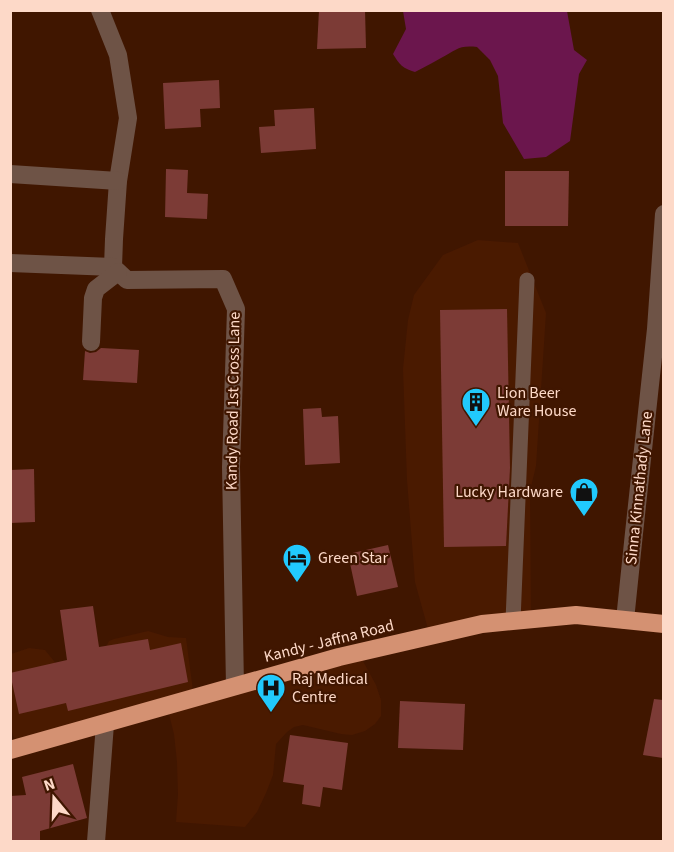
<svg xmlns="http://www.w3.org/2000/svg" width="674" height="852" font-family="'Source Sans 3',sans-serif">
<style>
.built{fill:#4a1a00}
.green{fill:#6b164d}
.building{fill:#7c3b36}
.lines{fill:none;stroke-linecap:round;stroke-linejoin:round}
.lane{stroke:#6e5346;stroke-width:15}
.street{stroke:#6e5346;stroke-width:18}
.highway{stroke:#d49172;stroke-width:18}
.labels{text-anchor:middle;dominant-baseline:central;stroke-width:4.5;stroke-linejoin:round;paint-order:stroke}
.poi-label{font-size:16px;fill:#fdd9c8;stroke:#401600;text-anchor:start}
.street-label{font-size:16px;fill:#fdd9c8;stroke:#401600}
</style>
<rect width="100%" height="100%" fill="#401600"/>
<g class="built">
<polygon points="478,240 518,243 546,313 536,466 530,491 531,619 428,629 415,582 407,480 403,369 408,320 414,295 443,255"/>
<polygon points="148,631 168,637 186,638 194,698 358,652 376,685 381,700 381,716 375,724 365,731 352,735 341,734 303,725 294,727 287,732 276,744 273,775 266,793 257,812 245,827 176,822 178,794 177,762 174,734 167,706 18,748 11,730 11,654 29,648 45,650 58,666 106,647 109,641 114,639"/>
</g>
<path class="green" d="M 403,11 L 567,11 L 574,50 L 587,60 L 579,74 L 570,141 L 546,157 L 524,159 L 503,123 L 498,76 L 490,60 L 477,47 C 458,45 457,50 441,58 C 433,63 424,67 415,72 C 402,68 400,65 393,54 L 406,29 Z"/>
<g class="building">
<polygon points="319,10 365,10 366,48 317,49"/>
<polygon points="219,80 220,108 200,109 201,127 165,129 163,83"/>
<polygon points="314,108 316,149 261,153 259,127 275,126 274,110"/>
<polygon points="166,169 188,170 187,193 208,194 207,219 165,217"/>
<polygon points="505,171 569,171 568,226 505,226"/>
<polygon points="507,309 510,468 506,546 444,547 440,310"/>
<polygon points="101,348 139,350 137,383 83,380 85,351 90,353 96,352"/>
<polygon points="321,408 322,417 338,416 340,463 305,465 303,409"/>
<polygon points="34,469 35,522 10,523 10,470"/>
<polygon points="388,545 398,587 357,596 348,554"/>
<polygon points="93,606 99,647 148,639 150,650 181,643 188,682 68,711 66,703 19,714 10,673 67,660 60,610"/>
<polygon points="654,699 663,700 663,758 643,755"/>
<polygon points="400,701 465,704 463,750 398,748"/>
<polygon points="290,735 348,743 342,790 323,787 320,807 302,804 304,785 283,782"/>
<polygon points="73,764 87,818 40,831 40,842 10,842 10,796 26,795 22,777"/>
</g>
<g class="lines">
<polyline class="lane" points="513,621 527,280"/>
<g class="street">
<polyline points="100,10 118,55 128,118 118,181 114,239 113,267 127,280 223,279 236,309 231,467 235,686"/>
<polyline points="10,174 118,181"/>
<polyline points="10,263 113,267"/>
<polyline points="91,342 93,298 96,289 118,272"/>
<polyline points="625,620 634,533 656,329 664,214"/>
<polyline points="96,842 105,724"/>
</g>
<polyline class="highway" points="10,750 339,657 482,624 576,615 664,624"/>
</g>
<defs>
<g id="building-pin" transform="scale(1.5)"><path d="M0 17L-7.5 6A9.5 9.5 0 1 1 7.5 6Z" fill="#21c9fd" stroke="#401600"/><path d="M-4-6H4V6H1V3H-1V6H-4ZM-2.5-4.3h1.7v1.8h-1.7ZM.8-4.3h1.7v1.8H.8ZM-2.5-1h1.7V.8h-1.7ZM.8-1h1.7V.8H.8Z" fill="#111"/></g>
<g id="shop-pin" transform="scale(1.5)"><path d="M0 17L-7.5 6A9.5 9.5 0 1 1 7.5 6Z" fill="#21c9fd" stroke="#401600"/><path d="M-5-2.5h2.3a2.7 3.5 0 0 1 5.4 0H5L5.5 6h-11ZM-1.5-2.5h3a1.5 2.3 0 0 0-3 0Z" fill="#111"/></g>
<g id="hotel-pin" transform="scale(1.5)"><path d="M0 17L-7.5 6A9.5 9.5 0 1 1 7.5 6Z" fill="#21c9fd" stroke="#401600"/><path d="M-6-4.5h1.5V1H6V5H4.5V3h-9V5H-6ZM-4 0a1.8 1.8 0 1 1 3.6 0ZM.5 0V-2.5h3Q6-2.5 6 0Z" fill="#111"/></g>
<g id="hospital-pin" transform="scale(1.5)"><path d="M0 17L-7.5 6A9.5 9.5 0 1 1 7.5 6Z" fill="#21c9fd" stroke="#401600"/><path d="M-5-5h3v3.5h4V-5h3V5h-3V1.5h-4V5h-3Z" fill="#111"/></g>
</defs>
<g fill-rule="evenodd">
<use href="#building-pin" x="476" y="402"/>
<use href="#shop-pin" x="584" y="492"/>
<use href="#hotel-pin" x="297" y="558"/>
<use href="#hospital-pin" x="271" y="688"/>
</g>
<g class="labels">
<g class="poi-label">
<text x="497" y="393">Lion Beer<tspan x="497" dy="18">Ware House</tspan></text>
<text x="563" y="492" text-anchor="end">Lucky Hardware</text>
<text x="318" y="558">Green Star</text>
<text x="292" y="679">Raj Medical<tspan x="292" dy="18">Centre</tspan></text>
</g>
<g class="street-label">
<text transform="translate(233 401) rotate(-89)">Kandy Road 1st Cross Lane</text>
<text transform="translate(639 488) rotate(-84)">Sinna Kinnathady Lane</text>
<text transform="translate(329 641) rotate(-14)">Kandy - Jaffna Road</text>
</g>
</g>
<rect width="674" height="852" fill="none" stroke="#fdd9c8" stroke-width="24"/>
<g transform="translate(54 798) rotate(341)" stroke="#401600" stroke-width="4.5" paint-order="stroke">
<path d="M0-4.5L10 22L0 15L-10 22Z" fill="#fdd9c8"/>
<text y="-9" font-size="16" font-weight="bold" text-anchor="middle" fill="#fdd9c8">N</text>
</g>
</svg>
